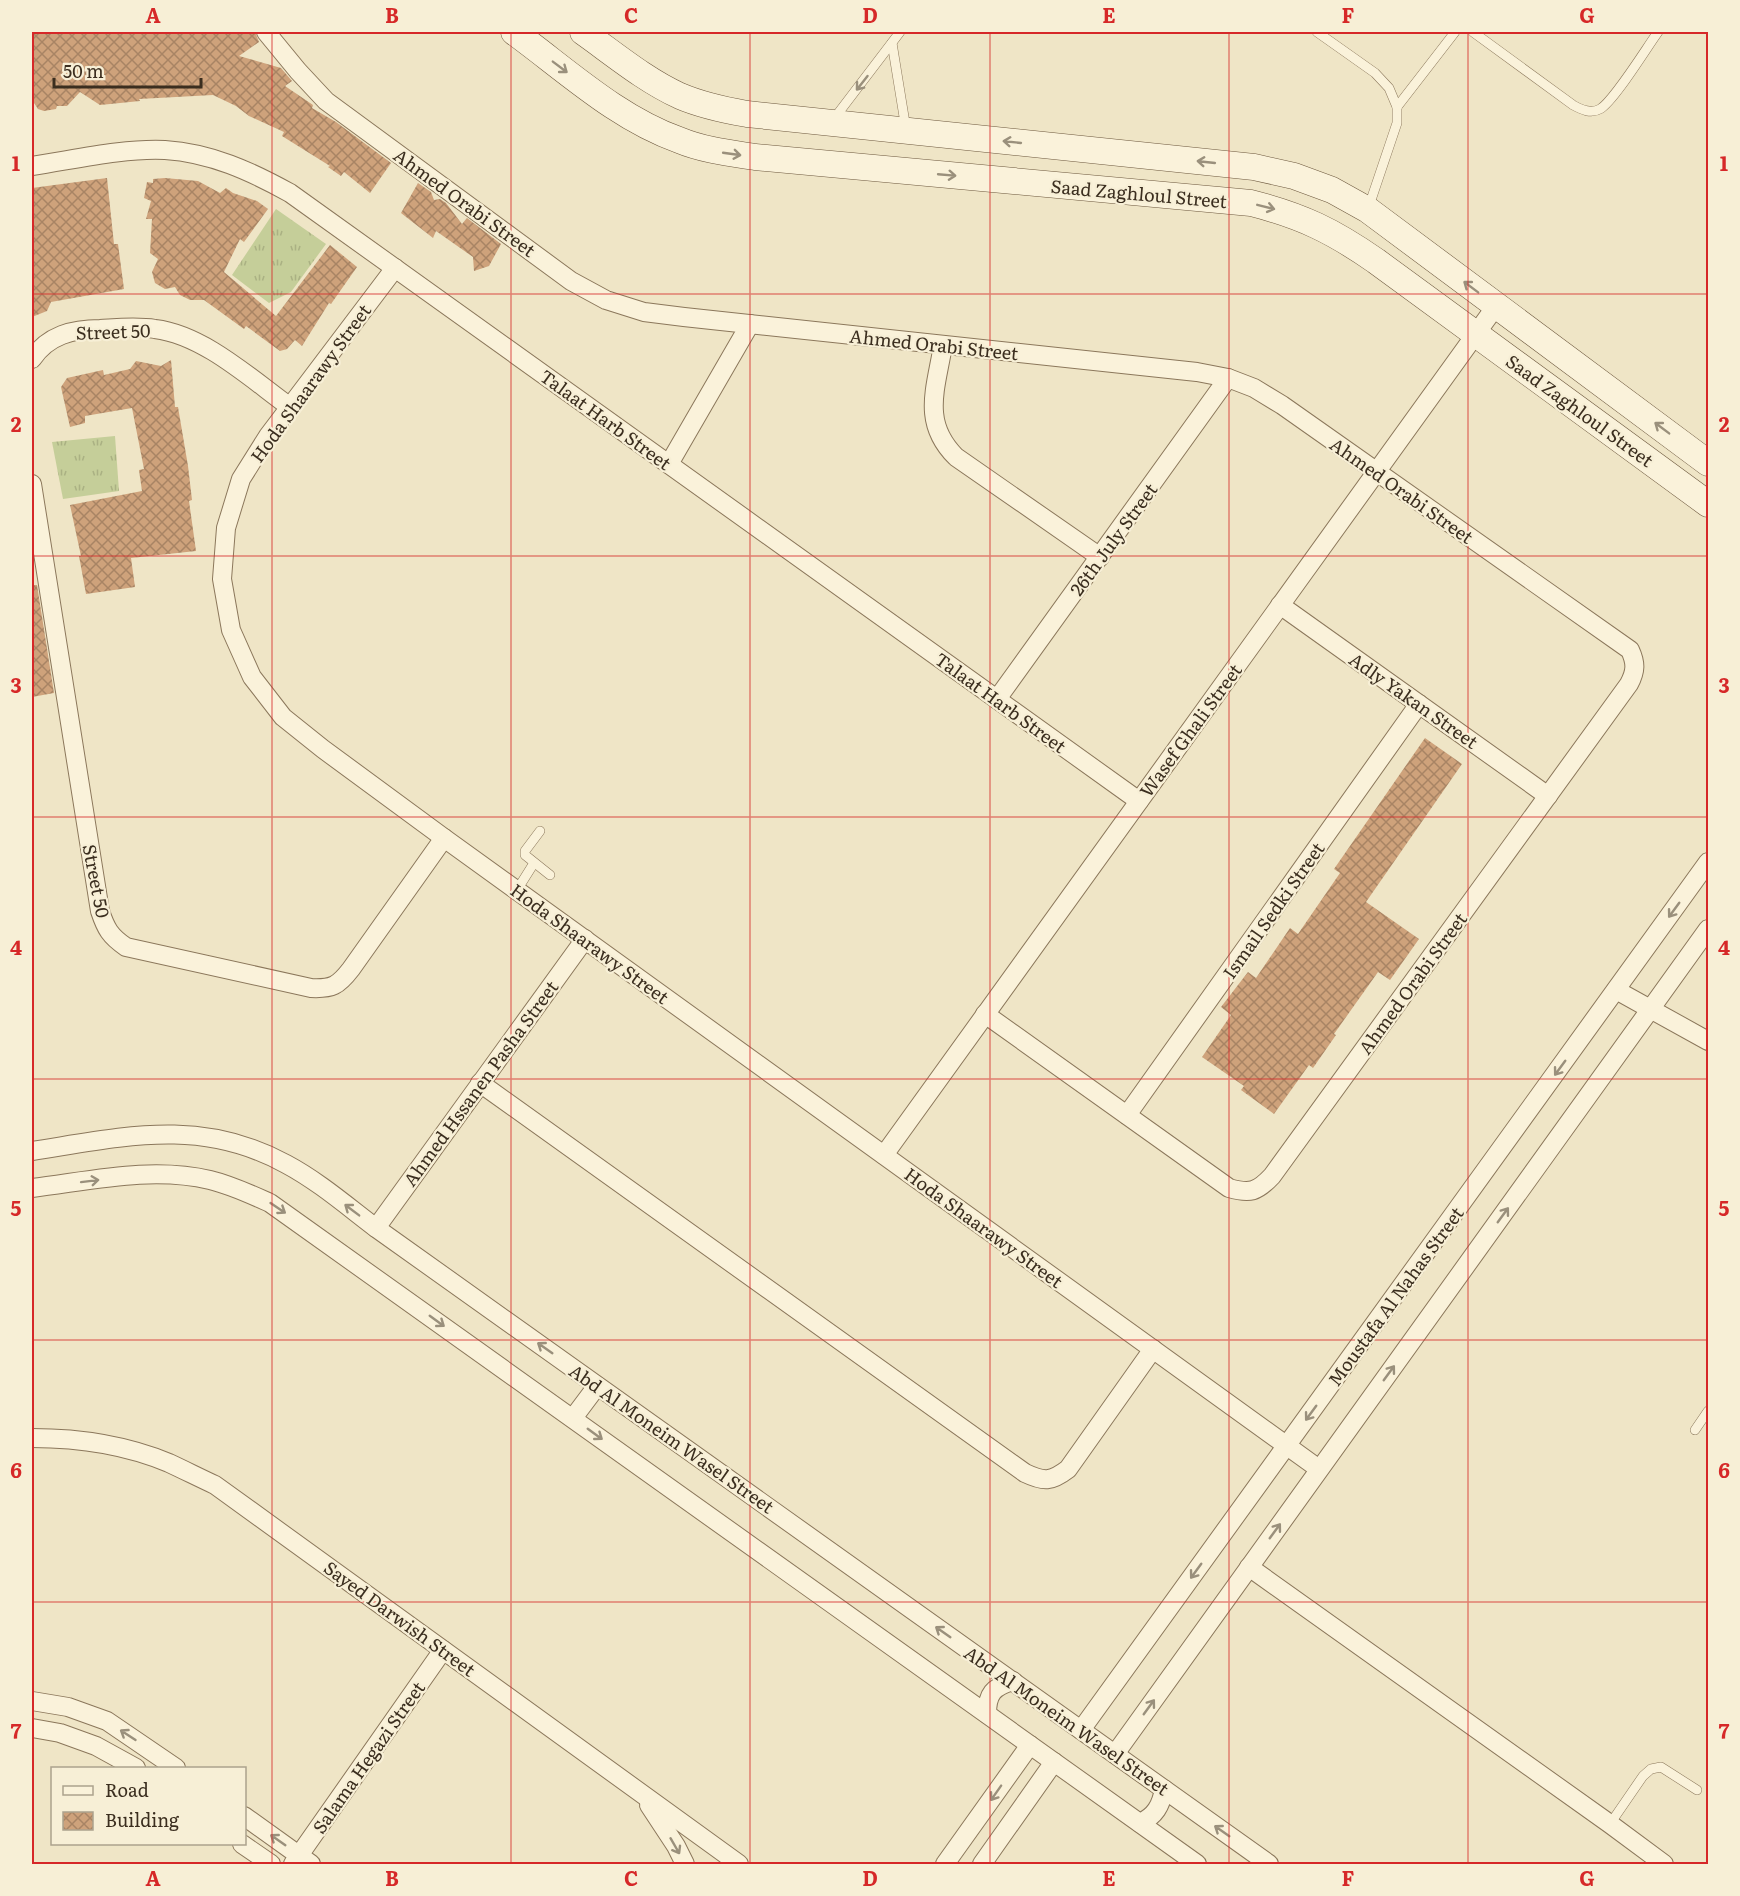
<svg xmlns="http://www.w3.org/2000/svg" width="1740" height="1896" font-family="Literata,serif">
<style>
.grass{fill:url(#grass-tufts)}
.building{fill:url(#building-cross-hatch)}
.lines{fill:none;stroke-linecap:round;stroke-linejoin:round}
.lane-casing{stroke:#8b775b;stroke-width:10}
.street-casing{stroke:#8b775b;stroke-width:20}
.secondary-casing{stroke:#6d583e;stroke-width:27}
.lane{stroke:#faf2da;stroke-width:9}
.street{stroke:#faf2da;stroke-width:18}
.secondary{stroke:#faf2da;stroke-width:26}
.oneway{stroke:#9a907c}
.grid{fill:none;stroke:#d62828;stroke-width:1.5;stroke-opacity:0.55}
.labels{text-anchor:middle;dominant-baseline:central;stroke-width:4.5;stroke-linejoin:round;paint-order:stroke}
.street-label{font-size:18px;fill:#3b2e1f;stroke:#f7efd6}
.neatline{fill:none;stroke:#d62828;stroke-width:2}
.grid-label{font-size:20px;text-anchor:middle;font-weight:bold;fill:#d62828}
</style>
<defs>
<pattern id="grass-tufts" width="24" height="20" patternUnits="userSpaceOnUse" patternTransform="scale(1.5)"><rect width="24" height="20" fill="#c5ce99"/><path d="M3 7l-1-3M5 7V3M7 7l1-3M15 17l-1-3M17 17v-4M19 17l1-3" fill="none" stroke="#aab183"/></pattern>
<pattern id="building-cross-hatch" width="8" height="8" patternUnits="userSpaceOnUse" patternTransform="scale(1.5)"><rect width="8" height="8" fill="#cea27b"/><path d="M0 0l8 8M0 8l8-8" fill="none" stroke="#a88464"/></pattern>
</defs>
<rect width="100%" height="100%" fill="#efe5c6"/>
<g class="grass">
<polygon points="276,209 326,244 291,292 269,303 232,275"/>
<polygon points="115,436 119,491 63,499 52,442"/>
</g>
<g class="building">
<polygon points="32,32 255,32 259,42 239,56 281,68 292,81 285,86 313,105 312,108 336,122 391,163 370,193 344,172 341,176 328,167 330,166 282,136 284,132 249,116 236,106 213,95 139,99 140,101 100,105 80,92 67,106 57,106 56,109 44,111 38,109 32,100"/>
<polygon points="107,178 114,244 118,244 124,289 51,302 47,311 32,317 34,299 32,298 32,188"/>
<polygon points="165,178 198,181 220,193 226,188 233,193 257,201 268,209 244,242 240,239 224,272 276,316 330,245 357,267 331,304 329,303 302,346 295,340 287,349 280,351 246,326 244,329 204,300 190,300 180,295 175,287 165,289 155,283 152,272 158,259 150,253 152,219 146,219 151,201 144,198 147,182 153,183 153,179"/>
<polygon points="418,183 431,192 434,200 440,199 446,203 462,224 467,218 501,244 489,266 474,271 473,257 436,231 433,238 401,213"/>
<polygon points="171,360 175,407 178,407 188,466 192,500 189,501 196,551 131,558 135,587 86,594 79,556 81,556 70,505 142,491 139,470 144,469 132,408 85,416 85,423 70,427 61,387 67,378 103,370 104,375 130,369 136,361 161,366"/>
<polygon points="32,585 37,585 54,693 32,697"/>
<polygon points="1425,738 1462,764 1366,902 1419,939 1390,980 1378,972 1334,1034 1336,1035 1313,1068 1309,1065 1274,1114 1241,1090 1244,1086 1202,1057 1231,1015 1221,1007 1248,972 1256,978 1290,928 1298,934 1340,873 1334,869"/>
</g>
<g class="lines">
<g class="lane-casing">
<g id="lane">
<polyline points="1317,32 1375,73 1389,88 1397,107 1397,123 1368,209"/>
<path d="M 1473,32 L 1573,105 C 1582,110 1591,114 1600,109 C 1614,101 1647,47 1658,32"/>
<polyline points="892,43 906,129"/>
<polyline points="1397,107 1455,32"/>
<polyline points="833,120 900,32"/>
<polyline points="540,831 525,851 525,855 550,875"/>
<polyline points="517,890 534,863"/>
<polyline points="1695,1430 1708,1411"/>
<polyline points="1610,1824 1643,1776 1651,1769 1661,1767 1697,1790"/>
</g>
</g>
<g class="street-casing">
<g id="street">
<path d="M 266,32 L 298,71 L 326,101 L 571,281 L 606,300 L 644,312 L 684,317 L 1197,372 L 1228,378 L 1254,388 L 1282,405 L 1630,650 C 1636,663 1636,671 1629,684 L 1272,1176 C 1257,1192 1250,1194 1229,1188 L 985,1014"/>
<path d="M 32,166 C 73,160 123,148 165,150 C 211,153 250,171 290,193 L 1139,801"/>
<polyline points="395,268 268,436 241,479 226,528 222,579 231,630 252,677 283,717 323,749 444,838 1319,1469"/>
<path d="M 943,345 C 936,389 921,422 956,457 L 1100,557"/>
<path d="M 32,359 C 48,335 73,329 100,329 C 118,328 137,326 155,329 C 204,335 251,379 290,407"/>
<polyline points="669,464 750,324"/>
<path d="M 32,484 L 100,911 C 106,929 110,936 126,947 L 311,988 C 332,989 338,986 351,969 L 444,838"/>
<polyline points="1280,605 1548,796"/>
<polyline points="997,699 1228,378"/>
<polyline points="1616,990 1708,1041"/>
<path d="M 480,1083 L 1025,1473 C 1044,1482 1051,1482 1068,1469 L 1153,1349"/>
<polyline points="1127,1115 1419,704"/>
<path d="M 32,1151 C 123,1137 200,1117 286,1164 C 318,1181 347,1206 376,1228 L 1269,1864"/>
<polyline points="884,1155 1496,306"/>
<path d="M 32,1188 C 90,1181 151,1166 210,1180 C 231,1185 250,1194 270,1203 L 1197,1864"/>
<polyline points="376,1228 585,939"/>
<polyline points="573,1418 597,1386"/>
<path d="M 32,1438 C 78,1438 126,1445 169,1463 C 184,1470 200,1478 215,1485 L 739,1864"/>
<polyline points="1249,1567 1610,1824 1664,1864"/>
<polyline points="32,1701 68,1707 107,1721 176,1768"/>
<path d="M 987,1714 C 987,1694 993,1687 1013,1681"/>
<polyline points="32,1728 60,1733 96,1746 136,1768"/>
<polyline points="1081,1730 1708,862"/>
<polyline points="1115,1754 1708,929"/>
<polyline points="649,1805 676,1846 685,1864"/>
<polyline points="244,1816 311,1864"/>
<path d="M 1140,1823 C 1155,1816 1161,1806 1164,1789"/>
<polyline points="242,1844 271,1864"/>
<polyline points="293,1864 443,1650"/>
<polyline points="945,1864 1030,1745"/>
<polyline points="982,1864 1054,1762"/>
</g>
</g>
<g class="secondary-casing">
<g id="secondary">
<path d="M 514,32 C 566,70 617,118 679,140 C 703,150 729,153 755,157 L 1251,203 C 1302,216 1333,231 1376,261 L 1708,504"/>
<path d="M 583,32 C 614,54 645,80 680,96 C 701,105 724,110 747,114 L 1254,167 L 1294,176 L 1332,190 L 1368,210 L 1708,463"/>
</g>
</g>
<use href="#lane" class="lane"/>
<use href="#street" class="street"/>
<use href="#secondary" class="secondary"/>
</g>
<defs><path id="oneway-shaft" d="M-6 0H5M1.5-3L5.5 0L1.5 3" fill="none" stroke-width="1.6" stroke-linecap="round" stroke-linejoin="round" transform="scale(1.5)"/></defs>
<g class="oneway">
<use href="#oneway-shaft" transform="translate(560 67) rotate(37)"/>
<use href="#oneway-shaft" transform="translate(862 83) rotate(128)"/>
<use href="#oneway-shaft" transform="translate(1012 142) rotate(-174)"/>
<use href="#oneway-shaft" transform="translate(732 154) rotate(8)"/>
<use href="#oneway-shaft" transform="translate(1206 162) rotate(-174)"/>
<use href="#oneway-shaft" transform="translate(947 175) rotate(5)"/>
<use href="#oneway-shaft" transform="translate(1266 207) rotate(14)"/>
<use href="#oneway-shaft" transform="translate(1471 287) rotate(-143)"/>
<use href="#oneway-shaft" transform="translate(1662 428) rotate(-143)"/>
<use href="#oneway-shaft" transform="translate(1674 910) rotate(126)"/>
<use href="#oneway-shaft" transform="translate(1560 1068) rotate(126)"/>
<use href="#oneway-shaft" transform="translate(90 1181) rotate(-7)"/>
<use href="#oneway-shaft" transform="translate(278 1208) rotate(34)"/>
<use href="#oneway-shaft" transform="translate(352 1210) rotate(-143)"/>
<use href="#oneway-shaft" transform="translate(1503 1215) rotate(-54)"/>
<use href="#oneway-shaft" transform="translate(437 1321) rotate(36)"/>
<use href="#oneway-shaft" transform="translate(545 1348) rotate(-145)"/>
<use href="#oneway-shaft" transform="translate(1389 1373) rotate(-54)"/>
<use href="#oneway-shaft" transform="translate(1311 1413) rotate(126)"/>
<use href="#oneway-shaft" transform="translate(595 1434) rotate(36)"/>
<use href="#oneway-shaft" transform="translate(1275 1531) rotate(-54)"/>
<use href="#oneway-shaft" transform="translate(1196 1571) rotate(126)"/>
<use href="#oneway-shaft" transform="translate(943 1632) rotate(-145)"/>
<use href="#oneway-shaft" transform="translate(1149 1707) rotate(-54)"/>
<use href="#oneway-shaft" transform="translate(128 1735) rotate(-147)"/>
<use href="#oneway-shaft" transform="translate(996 1793) rotate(125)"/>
<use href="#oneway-shaft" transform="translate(1222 1831) rotate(-145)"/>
<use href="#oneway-shaft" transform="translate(278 1840) rotate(-145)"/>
<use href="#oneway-shaft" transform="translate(675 1846) rotate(60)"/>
</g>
<path class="grid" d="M 272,32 L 272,1864M 511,32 L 511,1864M 750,32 L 750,1864M 990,32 L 990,1864M 1229,32 L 1229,1864M 1468,32 L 1468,1864M 32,294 L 1708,294M 32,556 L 1708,556M 32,817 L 1708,817M 32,1079 L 1708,1079M 32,1340 L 1708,1340M 32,1602 L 1708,1602"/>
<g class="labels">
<g class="street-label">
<text transform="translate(1139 193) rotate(5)">Saad Zaghloul Street</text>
<text transform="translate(465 202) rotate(36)">Ahmed Orabi Street</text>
<text transform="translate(113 331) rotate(-2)">Street 50</text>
<text transform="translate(934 344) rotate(6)">Ahmed Orabi Street</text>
<text transform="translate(310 383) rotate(-54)">Hoda Shaarawy Street</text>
<text transform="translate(1580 410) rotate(36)">Saad Zaghloul Street</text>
<text transform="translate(606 419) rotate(36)">Talaat Harb Street</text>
<text transform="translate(1402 490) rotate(35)">Ahmed Orabi Street</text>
<text transform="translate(1113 539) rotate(-54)">26th July Street</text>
<text transform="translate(1414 700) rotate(35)">Adly Yakan Street</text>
<text transform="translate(1001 702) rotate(36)">Talaat Harb Street</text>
<text transform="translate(1190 730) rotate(-54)">Wasef Ghali Street</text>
<text transform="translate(97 881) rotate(79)">Street 50</text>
<text transform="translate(1273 910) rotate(-55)">Ismail Sedki Street</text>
<text transform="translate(590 943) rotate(36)">Hoda Shaarawy Street</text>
<text transform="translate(1412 983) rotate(-54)">Ahmed Orabi Street</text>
<text transform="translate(480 1083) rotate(-54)">Ahmed Hssanen Pasha Street</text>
<text transform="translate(984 1227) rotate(36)">Hoda Shaarawy Street</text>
<text transform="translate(1395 1296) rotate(-54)">Moustafa Al Nahas Street</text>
<text transform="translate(672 1438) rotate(35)">Abd Al Moneim Wasel Street</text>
<text transform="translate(400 1618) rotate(36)">Sayed Darwish Street</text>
<text transform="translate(1067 1720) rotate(35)">Abd Al Moneim Wasel Street</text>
<text transform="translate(368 1757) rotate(-55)">Salama Hegazi Street</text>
</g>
</g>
<rect width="1740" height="1896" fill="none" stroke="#f7efd6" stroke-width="66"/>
<rect x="51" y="1767" width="195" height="78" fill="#f7efd6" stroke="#aca28d" stroke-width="1.5"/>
<rect x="63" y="1786" width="30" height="9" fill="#faf2da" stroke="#aca28d" stroke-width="1.5"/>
<text x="105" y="1797" font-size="18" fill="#3b2e1f">Road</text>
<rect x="63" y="1812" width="30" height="18" fill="url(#building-cross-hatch)" stroke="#aca28d" stroke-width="1.5"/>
<text x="105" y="1827" font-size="18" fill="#3b2e1f">Building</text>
<path d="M54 78v9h147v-9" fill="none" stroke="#3b2e1f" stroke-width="3"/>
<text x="63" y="78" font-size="18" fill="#3b2e1f" stroke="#f7efd6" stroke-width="4.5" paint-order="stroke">50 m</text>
<rect x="33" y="33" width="1674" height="1830" class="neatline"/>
<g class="grid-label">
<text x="153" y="23">A</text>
<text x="392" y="23">B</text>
<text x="631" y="23">C</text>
<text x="870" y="23">D</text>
<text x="1109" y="23">E</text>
<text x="1348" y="23">F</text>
<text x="1587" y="23">G</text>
<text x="16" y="171">1</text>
<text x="1724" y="171">1</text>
<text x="16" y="432">2</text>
<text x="1724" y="432">2</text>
<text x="16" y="693">3</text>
<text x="1724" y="693">3</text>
<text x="16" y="955">4</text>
<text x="1724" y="955">4</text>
<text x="16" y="1216">5</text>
<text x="1724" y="1216">5</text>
<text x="16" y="1478">6</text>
<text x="1724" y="1478">6</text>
<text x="16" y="1739">7</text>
<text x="1724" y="1739">7</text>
<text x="153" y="1886">A</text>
<text x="392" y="1886">B</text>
<text x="631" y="1886">C</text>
<text x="870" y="1886">D</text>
<text x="1109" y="1886">E</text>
<text x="1348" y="1886">F</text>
<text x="1587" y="1886">G</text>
</g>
</svg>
